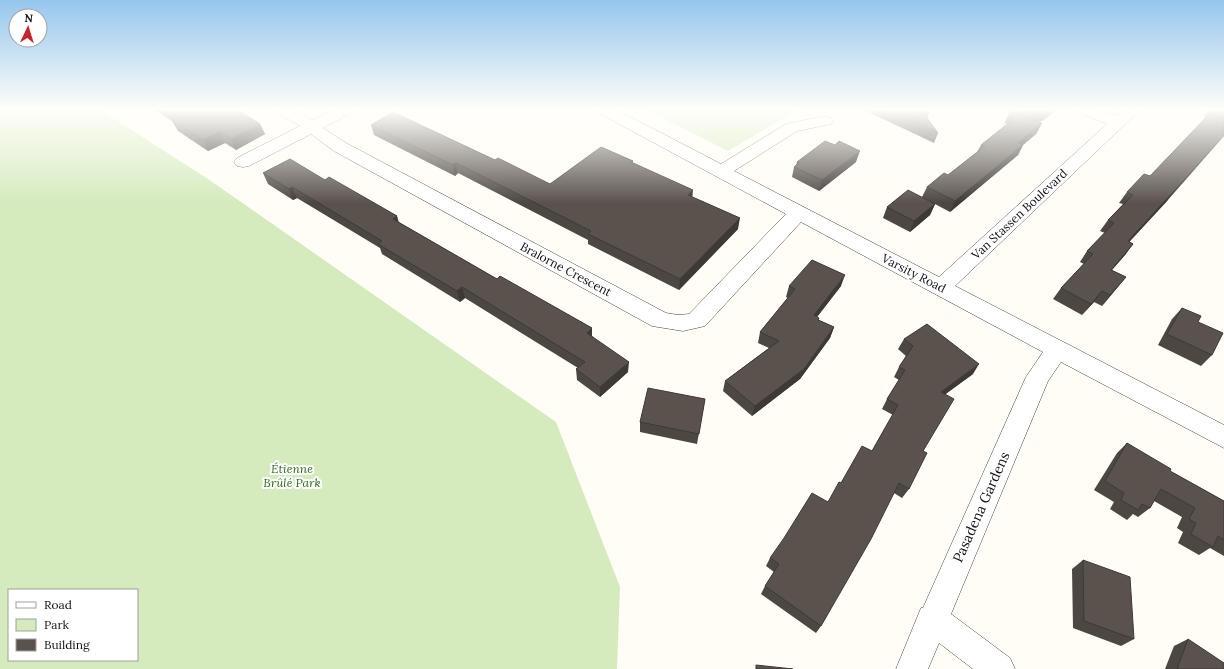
<svg xmlns="http://www.w3.org/2000/svg" width="1224" height="669" font-family="Lora,serif">
<style>
.green{fill:#d5ebbd;fill-rule:evenodd}
.lines{fill:none;stroke-linecap:round;stroke-linejoin:round}
.minor-casing{stroke:#444;stroke-width:1}
.minor{fill:#fff;fill-rule:evenodd}
.wall{fill:#4d4742}
.shaded-wall{fill:#3f3936}
.building{fill:#5a524d;stroke:#3f3936}
.labels{text-anchor:middle;dominant-baseline:central;stroke-width:4;stroke-linejoin:round;paint-order:stroke}
.street-label{font-size:12px;fill:#111;stroke:#fff}
.park-label{font-size:12px;font-style:italic;fill:#2f6b1f;stroke:#fff}
.near-street-label{font-size:14px;fill:#111;stroke:#fff}
</style>
<rect width="100%" height="100%" fill="#fffdf5"/>
<g class="green">
<path d="M 0,109 L 99,109 L 208,179 L 556,422 L 620,587 L 617,669 L 0,669 ZM 9,590 L 137,590 L 137,660 L 9,660 Z"/>
<polygon points="645,109 799,109 728,151"/>
</g>
<g class="lines">
<g class="minor-casing">
<polygon id="minor" points="274,109 294,109 313,120 335,109 355,109 353,112 323,128 346,143 666,313 678,315 689,314 786,214 597,112 595,109 615,109 721,164 786,124 825,116 831,118 833,121 831,124 797,131 734,171 939,277 1107,124 1077,112 1075,109 1097,109 1116,116 1124,109 1141,109 955,286 1224,425 1224,448 1061,362 1048,381 951,614 1010,658 1015,669 973,669 939,643 928,669 896,669 921,608 923,608 1026,377 1043,352 801,222 705,326 683,331 652,326 334,151 311,134 249,166 243,167 237,166 234,162 237,158 300,126 276,112"/>
</g>
<use href="#minor" class="minor"/>
</g>
<g class="wall">
<polygon points="153,109 236,109 260,124 265,134 236,150 225,143 208,151 178,131 172,121"/>
<polygon points="862,109 925,109 929,113 927,118 938,133 934,143"/>
<polygon points="1014,109 1058,109 1042,121 1036,121 1042,123 1036,134 1023,145 1018,155 950,212 935,204 930,215 910,232 883,218 887,207 922,197 927,187 948,175 977,152 981,145 1008,123 1004,124 1009,113"/>
<polygon points="1209,109 1224,109 1167,201 1129,242 1133,244 1125,255 1112,270 1126,277 1117,288 1102,306 1094,302 1082,315 1053,299 1061,288 1084,264 1080,262 1087,251 1105,233 1100,231 1108,220 1123,204 1119,203 1127,192 1150,176 1207,117 1204,116"/>
<polygon points="371,125 495,160 550,184 633,161 633,163 692,197 738,229 679,290 588,244 588,240 458,173 455,176 374,135"/>
<polygon points="797,162 856,162 819,191 792,177 794,167 796,165"/>
<polygon points="263,173 325,180 397,216 398,222 497,279 592,328 592,336 628,372 600,397 577,380 576,369 578,368 465,298 460,302 382,254 380,248 297,198 293,200 268,184"/>
<polygon points="789,286 841,286 817,317 819,320 834,327 830,338 800,379 752,416 723,391 725,381 769,348 758,343 760,332 788,298 786,297"/>
<polygon points="1182,308 1198,322 1212,355 1201,366 1158,345 1172,319"/>
<polygon points="904,339 973,374 945,394 909,489 902,498 894,493 821,626 816,633 761,594 765,586 774,572 766,566 770,558 828,502 841,483 872,451 893,415 882,409 887,399 899,380 894,377 899,367 906,356 898,349"/>
<polygon points="705,399 697,444 640,432 640,422"/>
<polygon points="1127,443 1170,471 1224,501 1224,556 1210,548 1199,555 1178,543 1183,532 1177,528 1182,517 1154,501 1150,508 1138,517 1133,514 1127,520 1110,509 1114,502 1094,490 1117,453"/>
<polygon points="1083,560 1134,639 1121,646 1073,628 1072,569"/>
<polygon points="1188,639 1224,669 1165,669 1174,646"/>
</g>
<g class="shaded-wall">
<polygon points="1050,109 1058,109 1042,121 1048,110"/>
<polygon points="1042,123 1036,134 1013,153 1018,143"/>
<polygon points="260,124 265,134 236,150 231,139"/>
<polygon points="220,132 225,143 208,151 203,140"/>
<polygon points="1224,135 1224,136 1167,201 1120,252 1128,241"/>
<polygon points="1023,145 1018,155 950,212 955,201"/>
<polygon points="860,151 856,162 819,191 822,180"/>
<polygon points="456,163 458,173 455,176 453,165"/>
<polygon points="292,187 297,198 293,200 289,189"/>
<polygon points="693,190 692,201 688,195"/>
<polygon points="935,204 930,215 910,232 914,221"/>
<polygon points="397,216 400,227 393,219"/>
<polygon points="740,218 738,229 679,290 680,279"/>
<polygon points="1133,244 1125,255 1103,280 1111,270"/>
<polygon points="845,275 841,286 810,326 814,315"/>
<polygon points="1126,277 1117,288 1102,306 1110,295"/>
<polygon points="462,287 465,298 460,302 457,291"/>
<polygon points="1102,291 1094,302 1082,315 1091,304"/>
<polygon points="834,327 830,338 800,379 752,416 755,406"/>
<polygon points="592,328 592,339 587,333"/>
<polygon points="629,362 628,372 600,397 600,387"/>
<polygon points="979,364 973,374 935,402 941,392"/>
</g>
<g class="building">
<polygon points="164,109 236,109 260,124 231,139 220,132 203,140 172,121 178,117"/>
<polygon points="887,109 925,109 929,113 924,114 938,133"/>
<polygon points="1014,109 1050,109 1048,110 1009,113"/>
<polygon points="1214,109 1224,109 1224,135 1175,190 1128,241 1133,244 1111,270 1126,277 1110,295 1102,291 1091,304 1061,288 1093,254 1087,251 1114,223 1108,220 1133,195 1127,192 1144,174 1150,176"/>
<polygon points="393,112 495,160 498,158 550,184 601,147 633,161 631,162 693,190 688,195 740,218 680,279 588,234 591,231 456,163 453,165 371,125"/>
<polygon points="1020,114 1042,123 1018,143 1023,145 955,201 927,187 944,173 948,175 985,146 981,145"/>
<polygon points="825,141 835,145 839,141 860,151 822,180 794,167 799,163 797,162"/>
<polygon points="290,159 325,180 329,177 397,216 393,219 497,279 500,276 592,328 587,333 629,362 600,387 576,369 585,362 462,287 457,291 378,244 382,241 292,187 289,189 263,173"/>
<polygon points="908,190 935,204 914,221 887,207"/>
<polygon points="812,260 845,275 814,315 819,318 818,320 834,327 804,369 755,406 725,381 779,341 760,332 795,289 789,286"/>
<polygon points="1182,308 1201,316 1198,322 1223,333 1212,355 1167,334"/>
<polygon points="927,324 979,364 941,392 954,399 923,451 927,453 909,489 899,483 871,539 821,626 765,586 779,564 770,558 784,538 812,493 828,502 839,482 841,483 862,446 872,451 898,405 887,399 905,370 899,367 913,346 904,339"/>
<polygon points="648,388 705,399 699,434 640,422"/>
<polygon points="1127,443 1171,469 1170,471 1224,501 1224,540 1218,536 1213,547 1191,534 1196,523 1189,519 1195,508 1161,489 1150,508 1142,504 1138,510 1121,500 1124,493 1105,481"/>
<polygon points="1083,560 1130,577 1134,639 1084,621"/>
<polygon points="1188,639 1224,663 1224,669 1177,669"/>
<polygon points="756,665 793,669 756,669"/>
</g>
<linearGradient id="sky" x2="0" y2="1"><stop stop-color="#95c6ee"/><stop offset="0.54" stop-color="#fffefa"/><stop offset="1" stop-color="#fffefa" stop-opacity="0"/></linearGradient>
<rect width="1224" height="203" fill="url(#sky)"/>
<g class="labels">
<g class="street-label">
<text transform="translate(1019 214) rotate(-43)">Van Stassen Boulevard</text>
<text transform="translate(566 269) rotate(28)">Bralorne Crescent</text>
<text transform="translate(914 273) rotate(27)">Varsity Road</text>
</g>
<g class="park-label">
<text x="292" y="468">Étienne<tspan x="292" dy="14">Brûlé Park</tspan></text>
</g>
<g class="near-street-label">
<text transform="translate(981 507) rotate(-66)">Pasadena Gardens</text>
</g>
</g>
<rect x="8" y="589" width="130" height="72" fill="#ffffff" stroke="#a0a0a0"/>
<rect x="16" y="602" width="20" height="6" fill="#ffffff" stroke="#a0a0a0"/>
<text x="44" y="609" font-size="12" fill="#111111">Road</text>
<rect x="16" y="619" width="20" height="12" fill="#d5ebbd" stroke="#a0a0a0"/>
<text x="44" y="629" font-size="12" fill="#111111">Park</text>
<rect x="16" y="639" width="20" height="12" fill="#5a524d" stroke="#a0a0a0"/>
<text x="44" y="649" font-size="12" fill="#111111">Building</text>
<g transform="translate(28 28) rotate(4)"><circle r="19" fill="#ffffff" stroke="#a0a0a0"/>
<path d="M0-3L7 15L0 10L-7 15Z" fill="#c4262e"/>
<text y="-6" font-size="11" font-weight="bold" text-anchor="middle" fill="#111111">N</text>
</g>
</svg>
